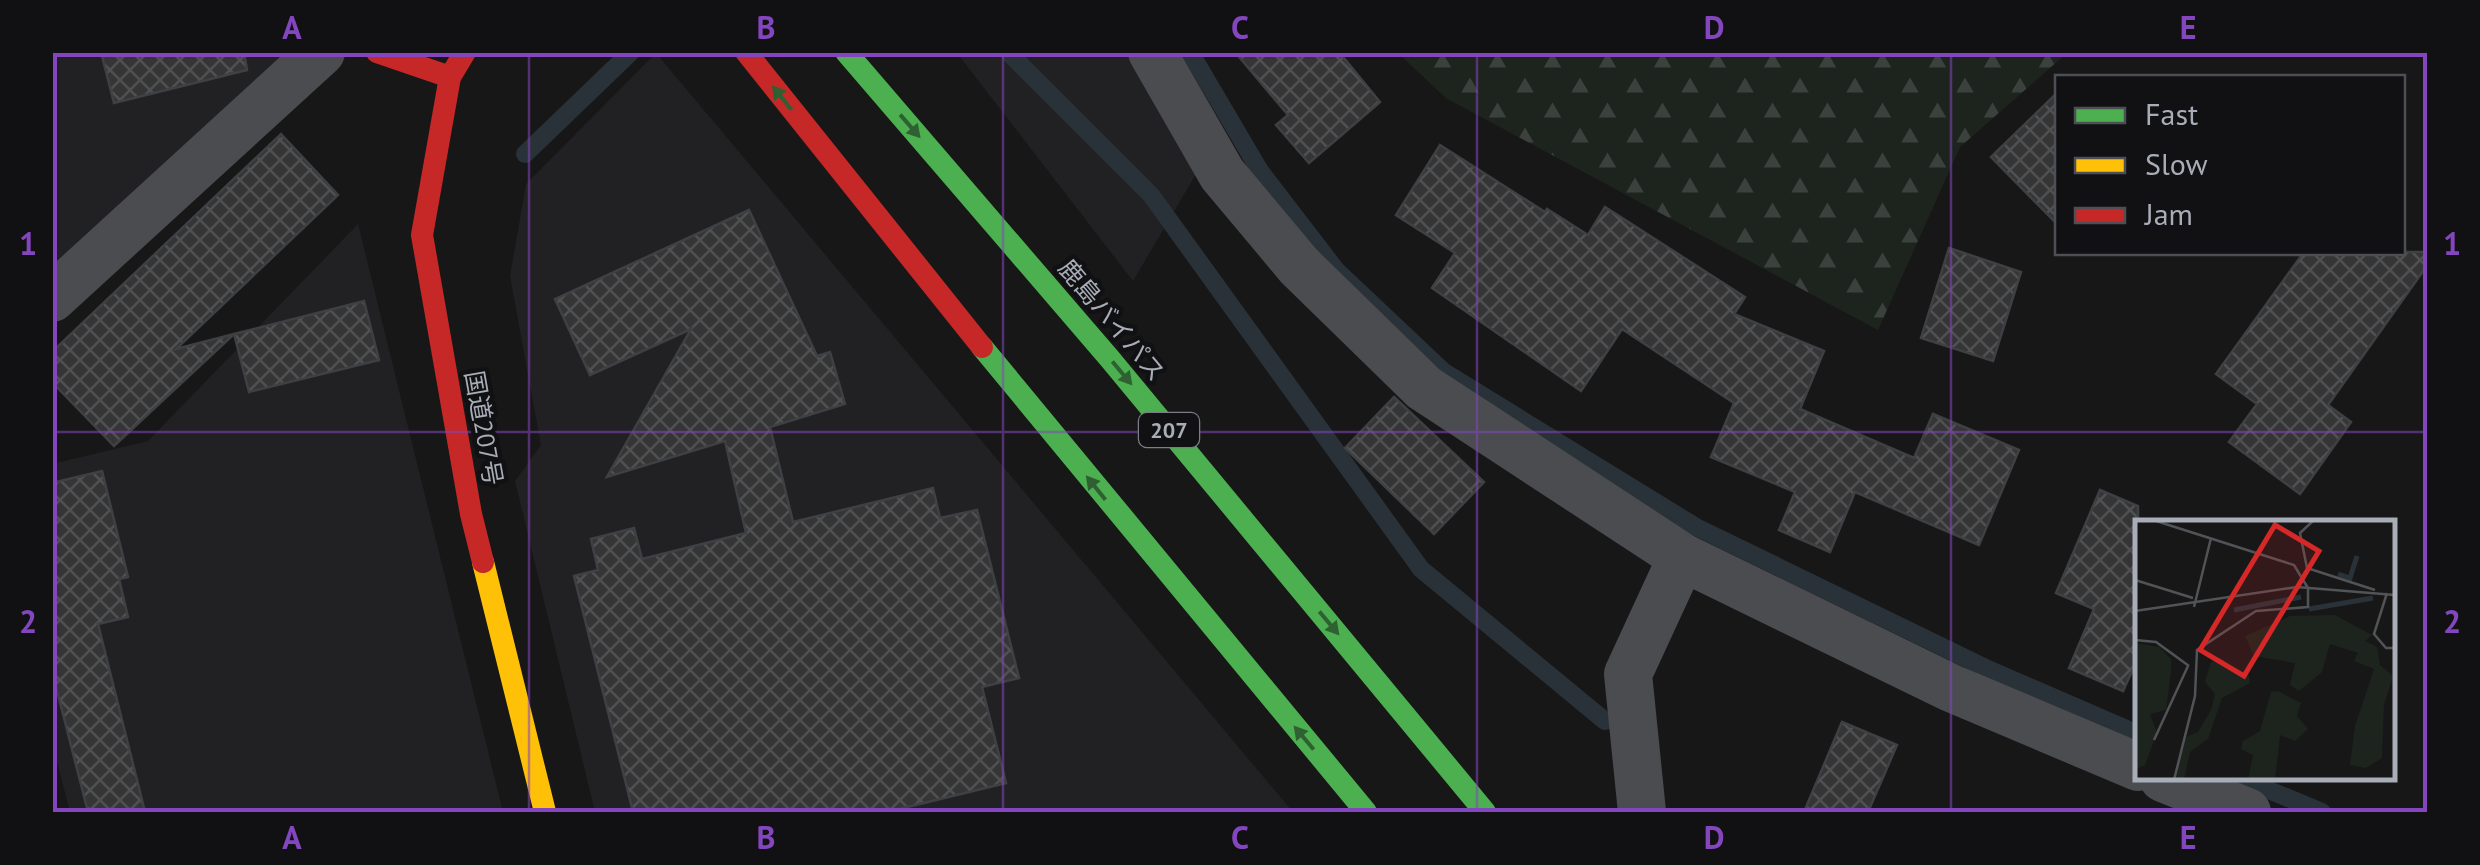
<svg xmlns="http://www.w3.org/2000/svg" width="2480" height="865" font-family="'PT Sans','Noto Sans JP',sans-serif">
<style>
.built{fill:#212123}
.forest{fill:url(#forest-firs)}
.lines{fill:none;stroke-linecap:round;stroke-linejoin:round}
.stream{stroke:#2a3239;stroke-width:18}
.building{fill:url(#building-cross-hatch);stroke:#3f4043;stroke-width:2.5}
.street{stroke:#4b4c50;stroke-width:48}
.fast{stroke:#4caf50;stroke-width:22}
.slow{stroke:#ffc107;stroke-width:22}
.jam{stroke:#c62828;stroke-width:22}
.oneway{fill:#2e6032}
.grid{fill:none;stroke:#8446be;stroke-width:2.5;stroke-opacity:0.55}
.labels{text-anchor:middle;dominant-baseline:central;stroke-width:9;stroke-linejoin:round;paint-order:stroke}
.shield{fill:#111113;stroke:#7b7e86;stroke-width:2.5}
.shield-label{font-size:22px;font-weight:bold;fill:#a8adb8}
.street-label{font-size:25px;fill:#a8adb8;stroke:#111113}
.inset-river{fill:none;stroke:#2a3239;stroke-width:5}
.inset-road{fill:none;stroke:#515357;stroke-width:2.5}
.view{fill:#d62828;fill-opacity:0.15;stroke:#d62828;stroke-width:5}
.inset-edge{fill:none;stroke:#a8adb8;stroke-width:5}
.neatline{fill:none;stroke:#8446be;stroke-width:4}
.grid-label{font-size:32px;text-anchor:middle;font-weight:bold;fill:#8446be}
</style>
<defs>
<pattern id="forest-firs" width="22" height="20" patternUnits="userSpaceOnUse" patternTransform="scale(2.5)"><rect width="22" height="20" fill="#1d241e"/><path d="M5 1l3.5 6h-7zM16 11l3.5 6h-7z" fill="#3b413d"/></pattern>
<pattern id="building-cross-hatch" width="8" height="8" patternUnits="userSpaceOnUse" patternTransform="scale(2.5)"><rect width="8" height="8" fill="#353536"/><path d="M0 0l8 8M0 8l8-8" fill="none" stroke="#4f5051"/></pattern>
</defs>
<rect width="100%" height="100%" fill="#171717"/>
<g class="built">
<polygon points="53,53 288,53 53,273"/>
<polygon points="656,53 1293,812 595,812 515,481 541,445 510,276 526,184"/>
<polygon points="957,53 1134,53 1199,169 1133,281"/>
<polygon points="358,224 503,812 70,812 53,746 52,464 148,441"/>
</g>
<polygon class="forest" points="1398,53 2067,53 1960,147 1878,330 1446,98"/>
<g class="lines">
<g class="stream">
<polyline points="1008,52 1151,195 1421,569 1605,721"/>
<polyline points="1190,52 1260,171 1336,270 1444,372 1696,527 1990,670 2138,734"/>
<polyline points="525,154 631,52"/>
<polyline points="2240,778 2322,812"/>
</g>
</g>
<g class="building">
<polygon points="101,52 244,52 247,70 114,103"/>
<polygon points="1235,52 1339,52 1380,102 1309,163 1276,125 1288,115"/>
<polygon points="2058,92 2058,225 1991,157"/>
<polygon points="281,134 338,195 176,349 234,334 114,446 52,382 52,352"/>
<polygon points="1440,145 1545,212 1547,209 1588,235 1605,207 1745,297 1734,314 1824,351 1800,409 1914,458 1933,414 2019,450 1979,545 1855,492 1830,552 1779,530 1795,492 1711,457 1734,403 1622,329 1581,391 1432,288 1455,253 1396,215"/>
<polygon points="749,210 817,356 830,352 845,404 770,427 793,522 933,488 940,518 977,510 1019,678 982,687 1006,783 887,812 633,812 574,576 598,570 591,539 634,528 642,559 746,533 725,441 607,477 691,329 590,375 555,299"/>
<polygon points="1949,248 2021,272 1993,361 1921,338"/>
<polygon points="2304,252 2428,252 2428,264 2328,405 2351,422 2300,494 2229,442 2257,404 2216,374"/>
<polygon points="364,301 379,360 249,392 234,334"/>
<polygon points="1394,397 1484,482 1434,534 1345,448"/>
<polygon points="102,471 128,577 119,579 128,617 98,624 145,812 88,812 52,671 52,483"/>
<polygon points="2100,490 2138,506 2138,658 2123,691 2069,668 2094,609 2056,593"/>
<polygon points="1842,722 1897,745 1868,812 1804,812"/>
</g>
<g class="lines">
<g class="street">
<polyline points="1152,52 1222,174 1299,266 1424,388 1682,557 1951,688 2138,767"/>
<polyline points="52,298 321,52"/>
<polyline points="2163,778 2247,812"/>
<polyline points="1642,812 1628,674 1682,557"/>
</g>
<g class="fast">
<polyline points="846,52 1110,359 1485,812"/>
<polyline points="982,347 1366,812"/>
</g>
<polyline class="slow" points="483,562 545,812"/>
<g class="jam">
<polyline points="377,52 450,77"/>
<polyline points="465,52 450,77 422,235 471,514 483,562"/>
<polyline points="746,52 982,347"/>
</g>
</g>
<defs><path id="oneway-solid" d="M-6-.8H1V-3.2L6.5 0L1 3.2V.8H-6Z" transform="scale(2.5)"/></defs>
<g class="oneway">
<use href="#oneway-solid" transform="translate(782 98) rotate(-129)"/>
<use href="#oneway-solid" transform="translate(910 126) rotate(49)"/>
<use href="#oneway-solid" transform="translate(1122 373) rotate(50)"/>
<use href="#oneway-solid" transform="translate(1096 488) rotate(-129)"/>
<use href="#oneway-solid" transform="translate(1329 623) rotate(50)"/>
<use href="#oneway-solid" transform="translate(1304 738) rotate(-130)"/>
</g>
<path class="grid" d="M 529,52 L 529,812M 1003,52 L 1003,812M 1477,52 L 1477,812M 1951,52 L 1951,812M 52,432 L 2428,432"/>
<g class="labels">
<rect class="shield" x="1139" y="413" width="60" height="34" rx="8"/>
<g class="shield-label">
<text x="1169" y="430">207</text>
</g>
<g class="street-label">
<text transform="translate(1112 320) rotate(50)">鹿島バイパス</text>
<text transform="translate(484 428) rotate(80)">国道207号</text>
</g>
</g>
<g transform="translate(2135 520)">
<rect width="260" height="260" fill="#171717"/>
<path d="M 86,138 L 104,154 L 113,149 L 115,163 L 87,178 L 73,219 L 55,232 L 49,260 L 40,260 L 51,217 L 63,212 L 76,190 L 80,174 L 70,162 L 76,142 ZM 143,171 L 166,183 L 162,196 L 173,209 L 160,221 L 145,215 L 140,260 L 113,260 L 118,235 L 106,229 L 108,221 L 125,211 L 136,172 Z" fill="#1d241e"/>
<path d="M 200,95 L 237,115 L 230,121 L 242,127 L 245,145 L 258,156 L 249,185 L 247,238 L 231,248 L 215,245 L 220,206 L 239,149 L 219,141 L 223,133 L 195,124 L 187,152 L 164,171 L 155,165 L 160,143 L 119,136 L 110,116 L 155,96 ZM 0,123 L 24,127 L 36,139 L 36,152 L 31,190 L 15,194 L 22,213 L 10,245 L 0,250 Z" fill="#1d241e"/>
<path class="inset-river" d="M 203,54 L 215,58 L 222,36M 174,89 L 238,78M 99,90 L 166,77"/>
<path class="inset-road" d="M 18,0 L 159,45 L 173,68M 172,48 L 240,70M 172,48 L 165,13 L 179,0M 0,60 L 58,78M 252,73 L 239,114 L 251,128 L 260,128M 59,87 L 76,18M 0,91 L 162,67 L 260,75M 0,120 L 21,122 L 54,146M 19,220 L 53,146M 39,260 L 60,176 L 62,130 L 121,91 L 173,87 L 173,68"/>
<path class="view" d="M 140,5 L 184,31 L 109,156 L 65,130 Z"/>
<rect width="260" height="260" class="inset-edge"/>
</g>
<rect width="2480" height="865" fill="none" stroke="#111113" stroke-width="110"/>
<rect x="2055" y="75" width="350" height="180" fill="#111113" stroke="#4d4f55" stroke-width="2.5"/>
<rect x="2075" y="108" width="50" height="15" fill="#4caf50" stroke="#4d4f55" stroke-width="2.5"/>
<text x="2145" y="125" font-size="30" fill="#a8adb8">Fast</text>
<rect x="2075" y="158" width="50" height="15" fill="#ffc107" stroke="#4d4f55" stroke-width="2.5"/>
<text x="2145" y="175" font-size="30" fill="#a8adb8">Slow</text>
<rect x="2075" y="208" width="50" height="15" fill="#c62828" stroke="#4d4f55" stroke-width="2.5"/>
<text x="2145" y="225" font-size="30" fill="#a8adb8">Jam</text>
<rect x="55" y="55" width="2370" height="755" class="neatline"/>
<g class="grid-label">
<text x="292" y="39">A</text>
<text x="766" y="39">B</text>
<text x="1240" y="39">C</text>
<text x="1714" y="39">D</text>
<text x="2188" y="39">E</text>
<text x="28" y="255">1</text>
<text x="2452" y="255">1</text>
<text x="28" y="633">2</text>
<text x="2452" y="633">2</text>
<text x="292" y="849">A</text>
<text x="766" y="849">B</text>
<text x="1240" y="849">C</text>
<text x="1714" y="849">D</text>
<text x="2188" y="849">E</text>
</g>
</svg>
